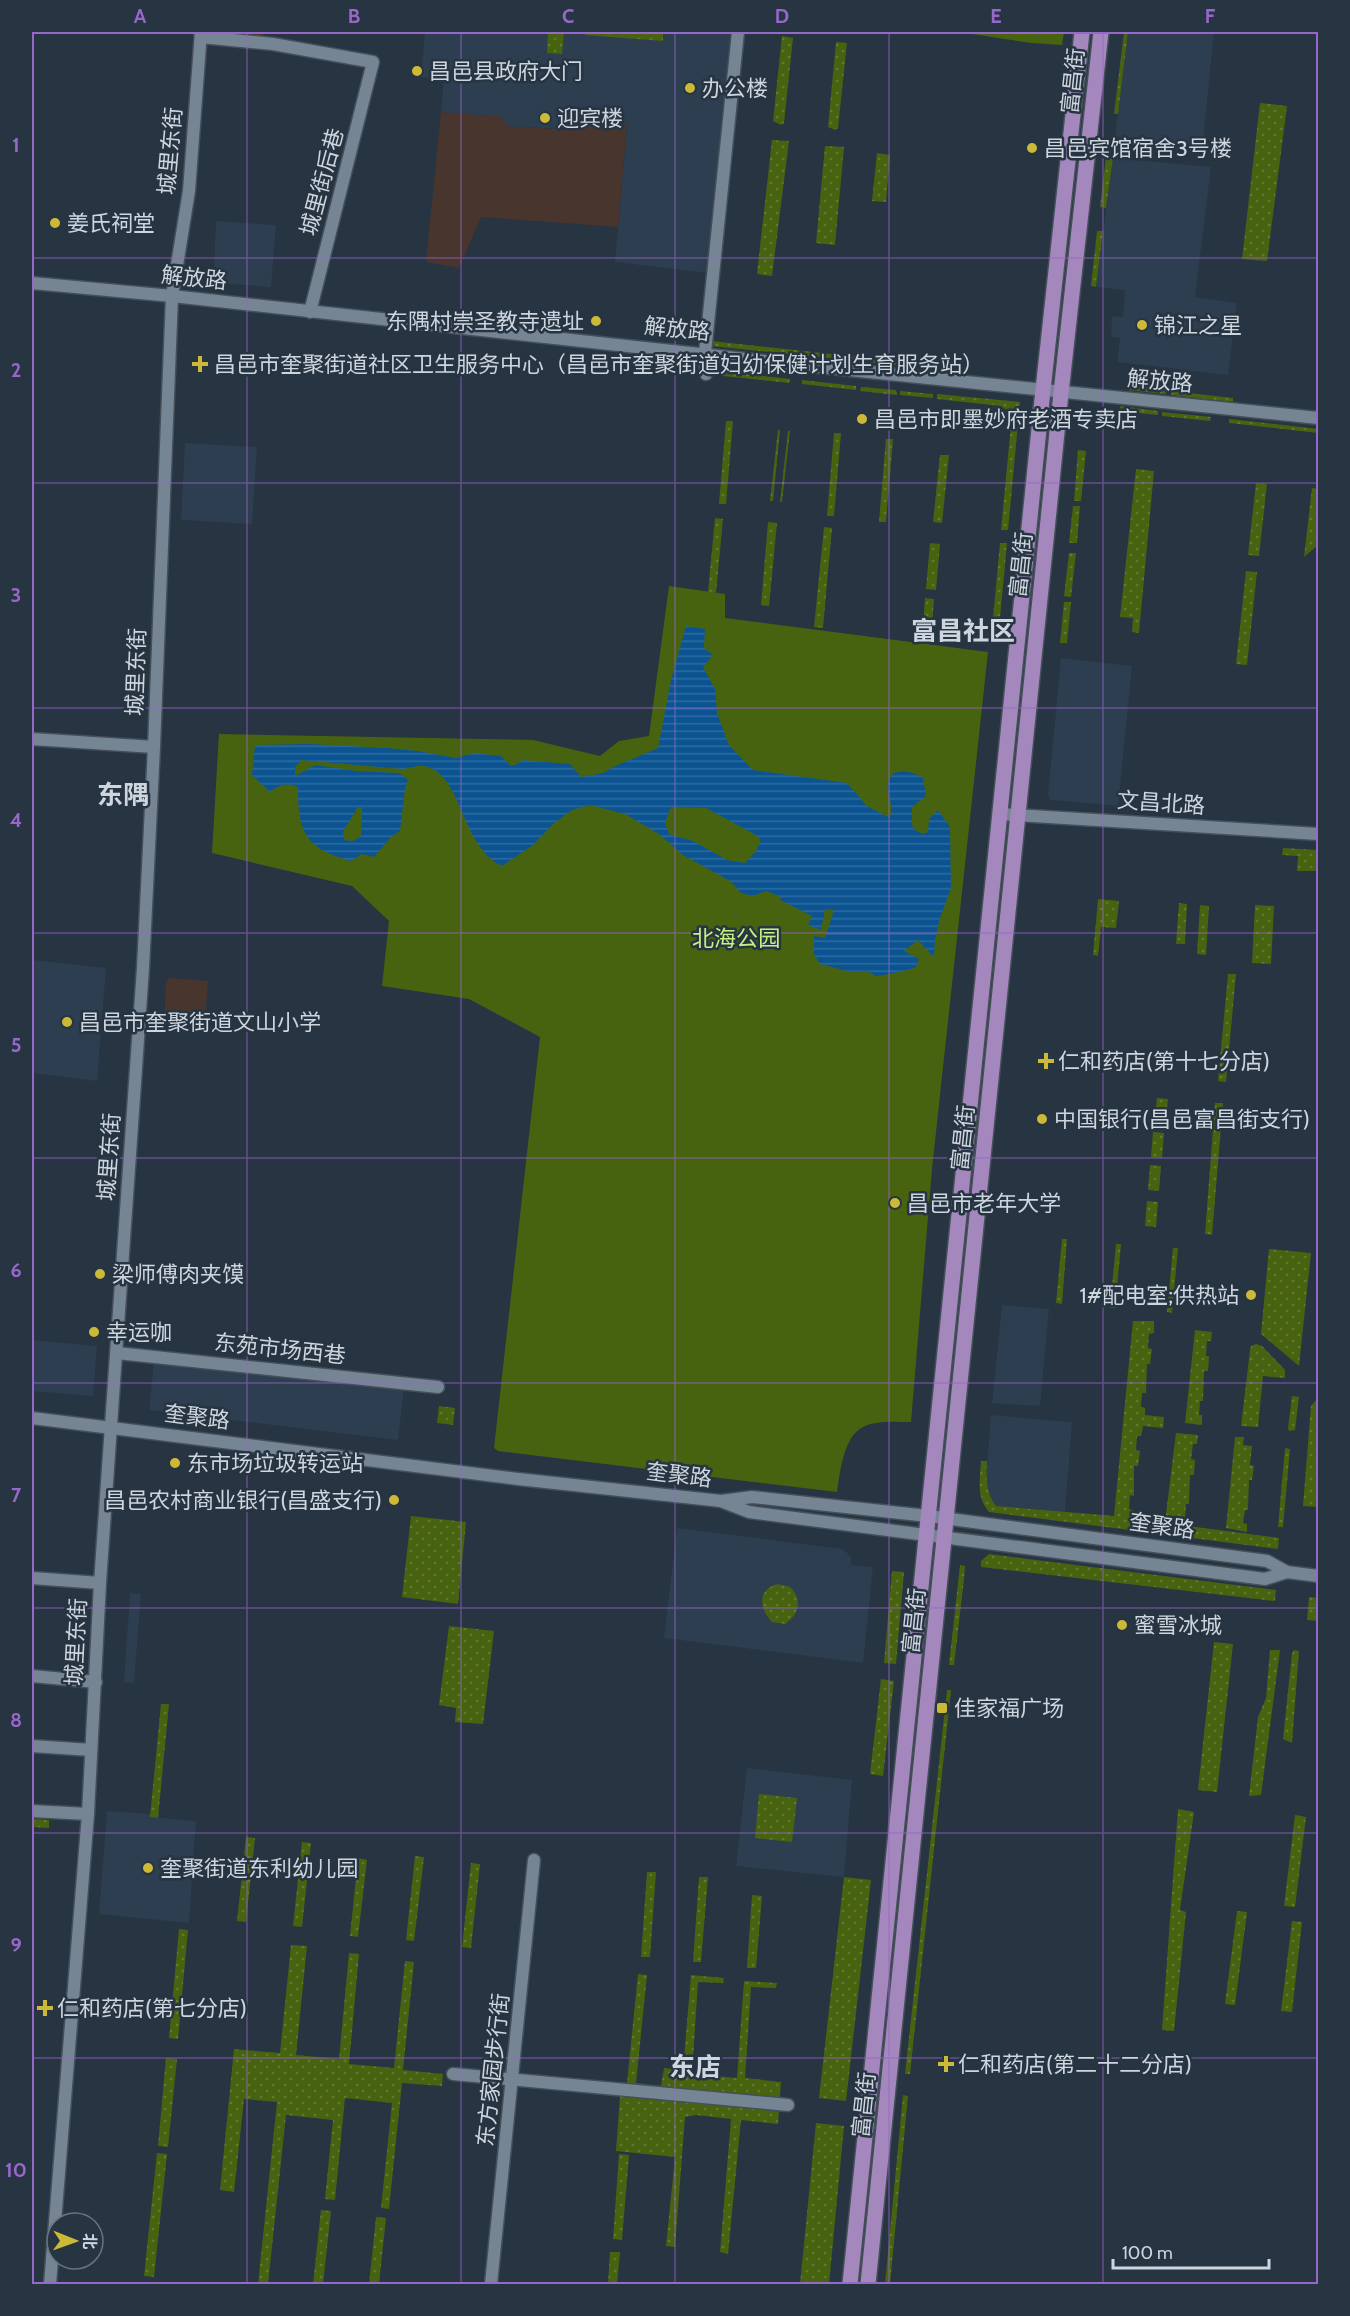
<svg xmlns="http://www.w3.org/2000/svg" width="1350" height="2316" font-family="Cabin,'Noto Sans SC',sans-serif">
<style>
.built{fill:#2c3e50}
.industrial{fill:#48352e}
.grass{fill:url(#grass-dots)}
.park{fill:#486310}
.water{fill:url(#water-rules);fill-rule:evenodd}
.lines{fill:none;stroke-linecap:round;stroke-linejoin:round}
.minor-casing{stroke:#444f5a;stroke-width:15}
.major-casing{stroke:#444f5a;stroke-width:18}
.minor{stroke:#768594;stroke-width:12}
.major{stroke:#a487bc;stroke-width:15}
.grid{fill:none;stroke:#9867ca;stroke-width:1.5;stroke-opacity:0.55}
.poi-dot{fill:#cdb938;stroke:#273441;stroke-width:2}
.labels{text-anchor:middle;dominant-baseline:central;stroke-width:5;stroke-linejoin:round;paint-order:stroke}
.poi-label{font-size:22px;fill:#cdd5de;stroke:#273441;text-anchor:start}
.street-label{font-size:22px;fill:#cdd5de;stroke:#273441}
.park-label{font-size:22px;fill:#c4f180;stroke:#273441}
.quarter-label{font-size:26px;font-weight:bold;fill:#cdd5de;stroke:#273441}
.neatline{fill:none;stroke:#9867ca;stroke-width:2}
.grid-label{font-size:20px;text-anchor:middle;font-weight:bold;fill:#9867ca}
</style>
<defs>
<pattern id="grass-dots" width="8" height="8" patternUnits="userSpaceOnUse" patternTransform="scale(1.5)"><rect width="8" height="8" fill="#486310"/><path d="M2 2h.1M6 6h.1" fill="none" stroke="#617832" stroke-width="1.8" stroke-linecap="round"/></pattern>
<pattern id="water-rules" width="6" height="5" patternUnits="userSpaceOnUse" patternTransform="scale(1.5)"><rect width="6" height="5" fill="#0b5491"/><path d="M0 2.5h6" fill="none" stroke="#2d6ca0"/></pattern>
</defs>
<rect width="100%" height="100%" fill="#273441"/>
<g class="built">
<polygon points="425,32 733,32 709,273 615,262 627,125 575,123 575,130 504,126 504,117 441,112 444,79 421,77"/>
<polygon points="1128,32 1214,32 1202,153 1114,145"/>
<polygon points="1113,158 1211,167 1195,297 1237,303 1228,375 1117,362 1120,338 1111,337 1112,316 1123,317 1125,290 1096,287"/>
<polygon points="216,221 276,225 271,287 219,283 218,270 214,269"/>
<polygon points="185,443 257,447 252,524 181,520"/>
<polygon points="1061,658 1132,666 1118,806 1050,800 1048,795"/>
<polygon points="32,960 106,968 97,1081 32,1073"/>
<polygon points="1002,1305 1049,1309 1040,1406 992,1403"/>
<polygon points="32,1340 97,1346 93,1396 32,1391"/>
<polygon points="154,1362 404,1388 398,1440 149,1410"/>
<polygon points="991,1415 1072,1422 1065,1512 996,1506 991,1501 986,1479"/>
<polygon points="677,1528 843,1549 851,1557 851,1565 873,1567 863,1663 664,1638"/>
<polygon points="130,1593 141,1594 134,1683 124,1682"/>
<polygon points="747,1768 852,1780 844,1877 736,1866"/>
<polygon points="107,1811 150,1814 151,1817 196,1821 189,1923 99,1914"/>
</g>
<g class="industrial">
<polygon points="220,32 264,32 262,39"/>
<polygon points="441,112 504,117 505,126 574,130 575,122 627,125 618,227 481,217 459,268 426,262"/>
<polygon points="169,978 208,981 204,1029 164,1028 166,982"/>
</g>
<g class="grass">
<polygon points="548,32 564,32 562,54 547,53"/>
<polygon points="585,32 663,33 663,41 585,35"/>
<polygon points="1124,32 1128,32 1118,114 1114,114"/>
<polygon points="782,36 793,38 784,123 781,125 773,121"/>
<polygon points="836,42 847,43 838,128 835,130 828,127"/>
<polygon points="1260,103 1287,106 1267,261 1242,259"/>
<polygon points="772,140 789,141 772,276 757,274"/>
<polygon points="825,146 844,147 835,245 816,243"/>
<polygon points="877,153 890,155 886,202 872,201"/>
<polygon points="1106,157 1113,158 1106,208 1100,207"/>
<polygon points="1097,231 1103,231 1096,287 1091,286"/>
<polygon points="711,341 906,362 905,366 712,346"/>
<polygon points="714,370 790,379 789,383 714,375"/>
<polygon points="802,380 856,386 856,390 802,384"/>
<polygon points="1126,385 1166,390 1166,394 1127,390"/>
<polygon points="861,387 896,390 897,395 860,391"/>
<polygon points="900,391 933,394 933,398 900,395"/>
<polygon points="1171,391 1233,398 1233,402 1171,395"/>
<polygon points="937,394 1020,402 1008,530 1001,530 1012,414 1001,406 937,399"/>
<polygon points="1120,406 1158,411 1158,415 1119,411"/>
<polygon points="1162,412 1211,417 1210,421 1162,416"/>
<polygon points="1229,419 1318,429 1318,433 1229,423"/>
<polygon points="726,421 733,421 726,504 719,504"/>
<polygon points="778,430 780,430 773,501 770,501"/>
<polygon points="788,431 790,431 782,502 780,502"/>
<polygon points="834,433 841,433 834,516 827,516"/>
<polygon points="886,439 893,439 886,522 879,522"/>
<polygon points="1078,450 1086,451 1081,501 1074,501"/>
<polygon points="940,455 949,455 942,523 933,522"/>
<polygon points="1136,469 1154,471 1139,633 1132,632 1133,618 1120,617"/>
<polygon points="1256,483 1267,484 1259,556 1248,555"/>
<polygon points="1312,488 1318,489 1318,545 1304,557"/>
<polygon points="1073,506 1080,506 1077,543 1069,543"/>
<polygon points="715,518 723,519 716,593 708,592"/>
<polygon points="768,522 777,523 769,606 761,605"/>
<polygon points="824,527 832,528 823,628 814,627"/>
<polygon points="930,543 940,544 936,590 926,589"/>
<polygon points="1000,543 1007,543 998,639 991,639"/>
<polygon points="1069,553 1076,553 1071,597 1064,596"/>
<polygon points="1246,571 1257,572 1247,665 1236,664"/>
<polygon points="925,598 934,599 932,627 923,627"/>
<polygon points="1064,602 1071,602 1067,643 1060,643"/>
<polygon points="1283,848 1318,850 1318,871 1297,871 1298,856 1282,855"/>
<polygon points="1098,899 1119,901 1116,928 1101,927 1098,956 1093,955"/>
<polygon points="1179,903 1187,904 1185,944 1176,944"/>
<polygon points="1200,905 1209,906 1206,955 1197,954"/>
<polygon points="1255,905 1274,906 1271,964 1252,963"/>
<polygon points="1228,974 1236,974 1226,1082 1218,1081"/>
<polygon points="1157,1098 1168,1099 1165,1125 1154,1124"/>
<polygon points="1215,1103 1223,1103 1212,1235 1205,1234"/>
<polygon points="1153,1132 1164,1133 1162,1158 1151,1157"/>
<polygon points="1150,1165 1161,1166 1159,1191 1148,1190"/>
<polygon points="1147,1201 1158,1202 1156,1227 1145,1226"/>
<polygon points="1062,1239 1067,1239 1062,1304 1056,1303"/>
<polygon points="1116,1244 1121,1244 1115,1308 1110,1308"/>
<polygon points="1173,1248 1178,1248 1172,1313 1167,1312"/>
<polygon points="1269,1249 1311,1253 1299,1366 1261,1334"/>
<path d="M 1133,1321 L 1154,1321 L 1154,1333 L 1149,1334 L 1148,1348 L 1152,1349 L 1150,1364 L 1147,1364 L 1146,1393 L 1142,1393 L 1141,1407 L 1145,1408 L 1145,1415 L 1164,1417 L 1163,1428 L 1143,1426 L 1141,1436 L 1137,1436 L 1136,1450 L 1140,1451 L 1138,1466 L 1134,1466 L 1134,1496 L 1130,1495 L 1129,1509 L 1133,1510 L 1132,1517 L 1129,1518 L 1165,1522 L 1176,1433 L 1198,1435 L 1197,1444 L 1193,1444 L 1191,1459 L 1195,1460 L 1194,1475 L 1190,1475 L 1189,1504 L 1186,1504 L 1185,1518 L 1188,1519 L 1188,1526 L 1279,1538 L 1278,1549 L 989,1512 C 976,1497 980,1480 981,1461 L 987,1461 C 986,1477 986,1494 996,1506 L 1114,1516 Z"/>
<polygon points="1195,1330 1212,1332 1211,1341 1207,1341 1206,1356 1209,1356 1208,1371 1204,1371 1203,1401 1200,1401 1199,1415 1202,1415 1202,1425 1185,1423"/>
<polygon points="1256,1344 1262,1346 1285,1370 1285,1378 1263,1376 1258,1427 1241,1426 1250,1350 1251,1346"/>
<polygon points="1292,1396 1299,1397 1295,1430 1289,1431 1288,1428"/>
<polygon points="1318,1398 1318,1507 1303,1506 1311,1406"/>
<polygon points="439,1406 455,1408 453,1425 437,1423"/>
<polygon points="1235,1437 1244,1437 1243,1445 1252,1446 1250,1465 1254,1466 1252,1480 1249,1480 1248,1510 1245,1510 1243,1523 1247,1524 1247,1532 1226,1528"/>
<polygon points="1285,1448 1290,1449 1283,1527 1278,1527"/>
<polygon points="411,1516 466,1522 458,1604 402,1597"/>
<polygon points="989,1554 1276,1590 1275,1601 981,1567 981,1561"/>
<polygon points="960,1565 965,1566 964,1579 954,1665 949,1665"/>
<polygon points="892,1571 904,1572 896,1664 884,1663"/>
<path d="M 778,1584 L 790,1587 C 803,1600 799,1614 785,1624 L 772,1622 C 759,1609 757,1589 778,1584 Z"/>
<polygon points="1309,1597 1318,1598 1318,1621 1307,1620"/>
<polygon points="449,1626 494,1631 483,1724 455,1722 456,1708 439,1705"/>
<polygon points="1214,1642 1233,1644 1217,1792 1198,1790"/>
<polygon points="1270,1650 1280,1650 1261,1795 1249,1796 1258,1717 1266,1698"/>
<polygon points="1294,1650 1299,1651 1292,1743 1283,1739 1292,1653"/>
<polygon points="881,1679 894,1681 883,1776 870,1774"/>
<polygon points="947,1690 951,1690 910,2074 905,2074"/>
<polygon points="161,1704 169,1704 158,1818 150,1817"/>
<polygon points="759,1794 797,1798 792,1842 755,1838"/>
<polygon points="1178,1809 1194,1812 1180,1910 1186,1912 1174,2031 1162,2030"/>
<polygon points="1295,1815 1306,1817 1295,1907 1284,1906"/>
<polygon points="32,1819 49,1820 49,1828 32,1827"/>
<polygon points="246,1837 255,1838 246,1922 237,1921"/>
<polygon points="302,1842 311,1843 302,1927 293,1926"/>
<polygon points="415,1856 424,1857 414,1941 406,1940"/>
<polygon points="358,1858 367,1860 358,1937 350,1936"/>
<polygon points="471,1863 480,1864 471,1948 462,1947"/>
<polygon points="647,1872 656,1872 650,1957 641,1957"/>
<polygon points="699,1877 708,1877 701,1962 693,1962"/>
<polygon points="844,1877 871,1880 846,2101 819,2098"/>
<polygon points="752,1895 762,1896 756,1968 747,1968"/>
<polygon points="1237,1911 1247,1912 1235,2005 1225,2004"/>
<polygon points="1292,1921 1302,1922 1292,2012 1281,2011"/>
<polygon points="179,1929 188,1930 178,2039 169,2038"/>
<polygon points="291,1945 307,1946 296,2055 339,2059 349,1953 359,1954 349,2064 394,2068 405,1961 414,1962 403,2070 443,2074 442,2086 402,2083 389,2209 381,2208 392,2103 345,2098 335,2200 325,2199 333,2120 286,2115 268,2284 258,2284 277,2102 244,2099 234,2192 220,2190 234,2049 280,2053"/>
<polygon points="638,1974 647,1975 636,2083 661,2086 664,2068 683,2070 691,1975 724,1978 723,1983 698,1982 692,2074 737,2078 744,1981 777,1983 776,1988 751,1987 745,2078 781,2082 778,2124 741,2120 728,2254 720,2252 731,2119 696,2115 685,2117 675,2247 666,2246 675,2157 616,2151 621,2082 627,2083"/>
<polygon points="166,2058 177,2059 168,2147 158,2146"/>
<polygon points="903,2095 908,2096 890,2284 885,2284"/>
<polygon points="816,2123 844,2126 829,2284 800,2284"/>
<polygon points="157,2153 167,2154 154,2277 144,2276"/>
<polygon points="619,2154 629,2155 622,2240 613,2239"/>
<polygon points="321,2210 331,2211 323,2284 313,2284"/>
<polygon points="376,2217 386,2218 379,2284 369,2284"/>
<polygon points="610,2252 620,2252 617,2284 608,2284"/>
</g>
<g class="park">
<polygon points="966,32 1064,32 1062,45 1031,43 966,33"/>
<path d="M 669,586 L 725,594 L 725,618 L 988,652 L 932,1169 L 911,1422 C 897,1422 876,1420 863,1427 C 843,1437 840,1473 837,1492 L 498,1451 L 494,1448 L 540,1037 L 469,999 L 382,986 L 389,921 L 352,886 L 212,853 L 219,734 L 533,740 L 600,756 L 619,741 L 649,736 Z"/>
</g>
<path class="water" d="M 686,626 L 705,629 L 704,648 L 713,655 L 703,667 L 715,689 L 717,713 L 729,745 L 753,770 L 847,783 L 867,806 L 890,818 C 895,797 881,792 893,773 C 905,770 912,771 923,778 L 926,796 L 912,807 L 912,825 L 916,831 L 923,834 L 928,832 L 929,819 L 938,810 L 950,827 L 951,888 L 940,918 L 935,940 L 934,957 L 918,940 L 904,951 L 919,959 L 916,967 C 909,970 882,976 875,976 L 868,971 L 847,971 L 820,964 L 814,954 L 814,936 L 825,938 L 834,910 L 825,909 L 821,930 L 808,925 L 812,916 L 780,900 L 781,897 L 766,891 L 753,896 L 741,893 L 730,881 L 683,855 L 659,834 L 625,814 L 590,805 L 572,810 L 553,824 L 533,845 L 502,866 C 460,846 462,772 424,766 C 416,765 409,769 401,769 L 301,760 L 295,767 L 295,776 L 315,765 L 357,771 L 400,773 L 408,780 L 405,789 L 400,831 L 391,837 L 374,857 L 362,854 L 351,861 C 305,848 298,833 298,787 C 286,782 280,785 270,792 L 252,775 L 255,745 L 310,744 L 387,748 L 418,751 L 456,758 L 474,753 L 501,756 L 511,766 L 517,764 L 522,760 L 570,764 L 581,777 L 603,773 L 613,767 L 658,748 L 671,680 ZM 358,807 L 362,807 L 361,836 L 353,841 L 344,840 L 343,832 ZM 671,807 L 706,808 L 754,834 L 761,840 L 756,851 L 745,863 L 727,860 L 693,841 L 669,834 L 665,822 Z"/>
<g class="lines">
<g class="minor-casing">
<g id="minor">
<polyline points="201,37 273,44 373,62 310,312"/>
<polyline points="32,283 172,296 791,364 1318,418"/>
<polyline points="706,374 705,353 738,32"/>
<polyline points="32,739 154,747"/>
<polyline points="1000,814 1318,834"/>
<polyline points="117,1353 438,1387"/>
<polyline points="32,1418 518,1479 721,1501 752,1497 928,1516 1267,1561 1287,1572 1318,1576"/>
<polyline points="723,1502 749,1512 1265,1579 1287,1572"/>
<polyline points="32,1578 100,1583"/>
<polyline points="32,1676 96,1682"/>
<polyline points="32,1746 91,1750"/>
<polyline points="32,1811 88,1814"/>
<polyline points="453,2074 788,2105"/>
<polyline points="50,2284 88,1814 100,1583 143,968 154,747 172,296 189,191 201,32"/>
<polyline points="491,2284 534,1860"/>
</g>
</g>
<g class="major-casing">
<g id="major">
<polyline points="850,2284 1043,390 1082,32"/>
<polyline points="868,2284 1061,393 1101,32"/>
</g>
</g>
<use href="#minor" class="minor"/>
<use href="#major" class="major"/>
</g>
<path class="grid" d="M 247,32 L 247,2284M 461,32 L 461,2284M 675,32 L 675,2284M 889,32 L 889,2284M 1103,32 L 1103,2284M 32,258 L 1318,258M 32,483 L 1318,483M 32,708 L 1318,708M 32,933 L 1318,933M 32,1158 L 1318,1158M 32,1383 L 1318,1383M 32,1608 L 1318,1608M 32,1833 L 1318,1833M 32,2058 L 1318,2058"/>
<g class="poi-dot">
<circle cx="417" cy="71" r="6"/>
<circle cx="690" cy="88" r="6"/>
<circle cx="545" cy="118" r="6"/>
<circle cx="1032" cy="148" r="6"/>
<circle cx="55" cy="223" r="6"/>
<circle cx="596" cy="321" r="6"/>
<circle cx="1142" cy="325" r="6"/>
<path d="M197 355h6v6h6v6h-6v6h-6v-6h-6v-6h6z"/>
<circle cx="862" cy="419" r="6"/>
<circle cx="67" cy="1022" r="6"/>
<path d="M1043 1052h6v6h6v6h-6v6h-6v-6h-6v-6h6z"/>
<circle cx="1042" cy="1119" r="6"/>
<circle cx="895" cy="1203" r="6"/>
<circle cx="100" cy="1274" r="6"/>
<circle cx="1251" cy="1295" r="6"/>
<circle cx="94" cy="1332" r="6"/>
<circle cx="175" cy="1463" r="6"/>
<circle cx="394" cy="1500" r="6"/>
<circle cx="1122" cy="1625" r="6"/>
<rect x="936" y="1702" width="12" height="12" rx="3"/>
<circle cx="148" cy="1868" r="6"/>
<path d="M42 1999h6v6h6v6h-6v6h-6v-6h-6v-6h6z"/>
<path d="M943 2055h6v6h6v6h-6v6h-6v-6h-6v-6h6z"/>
</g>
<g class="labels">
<g class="poi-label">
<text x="429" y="71">昌邑县政府大门</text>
<text x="702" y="88">办公楼</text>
<text x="557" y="118">迎宾楼</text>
<text x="1044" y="148">昌邑宾馆宿舍3号楼</text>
<text x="67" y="223">姜氏祠堂</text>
<text x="584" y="321" text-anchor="end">东隅村崇圣教寺遗址</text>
<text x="1154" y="325">锦江之星</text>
<text x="214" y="364">昌邑市奎聚街道社区卫生服务中心（昌邑市奎聚街道妇幼保健计划生育服务站）</text>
<text x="874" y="419">昌邑市即墨妙府老酒专卖店</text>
<text x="79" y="1022">昌邑市奎聚街道文山小学</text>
<text x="1058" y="1061">仁和药店(第十七分店)</text>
<text x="1054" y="1119">中国银行(昌邑富昌街支行)</text>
<text x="907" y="1203">昌邑市老年大学</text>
<text x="112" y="1274">梁师傅肉夹馍</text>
<text x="1239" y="1295" text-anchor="end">1#配电室;供热站</text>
<text x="106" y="1332">幸运咖</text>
<text x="187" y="1463">东市场垃圾转运站</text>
<text x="382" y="1500" text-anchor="end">昌邑农村商业银行(昌盛支行)</text>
<text x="1134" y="1625">蜜雪冰城</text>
<text x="954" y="1708">佳家福广场</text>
<text x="160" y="1868">奎聚街道东利幼儿园</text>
<text x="57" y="2008">仁和药店(第七分店)</text>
<text x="958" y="2064">仁和药店(第二十二分店)</text>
</g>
<g class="street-label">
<text transform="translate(1073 81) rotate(-84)">富昌街</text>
<text transform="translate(170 151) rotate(-85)">城里东街</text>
<text transform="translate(322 182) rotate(-75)">城里街后巷</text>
<text transform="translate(194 278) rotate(6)">解放路</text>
<text transform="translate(677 329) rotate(6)">解放路</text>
<text transform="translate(1160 381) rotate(5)">解放路</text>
<text transform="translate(1021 565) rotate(-84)">富昌街</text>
<text transform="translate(136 672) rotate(-88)">城里东街</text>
<text transform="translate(1161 803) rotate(4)">文昌北路</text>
<text transform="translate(963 1138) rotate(-84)">富昌街</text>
<text transform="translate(109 1157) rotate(-86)">城里东街</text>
<text transform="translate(280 1349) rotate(6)">东苑市场西巷</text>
<text transform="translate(197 1417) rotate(7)">奎聚路</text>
<text transform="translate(679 1475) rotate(7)">奎聚路</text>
<text transform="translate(1162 1526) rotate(8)">奎聚路</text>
<text transform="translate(914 1621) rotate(-84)">富昌街</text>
<text transform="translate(76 1642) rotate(-87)">城里东街</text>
<text transform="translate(493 2070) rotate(-84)">东方家园步行街</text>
<text transform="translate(864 2105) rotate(-84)">富昌街</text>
</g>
<g class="park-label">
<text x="736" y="938">北海公园</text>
</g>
<g class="quarter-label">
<text x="963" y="631">富昌社区</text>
<text x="123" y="795">东隅</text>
<text x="695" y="2067">东店</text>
</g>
</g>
<rect width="1350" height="2316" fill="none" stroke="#273441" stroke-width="66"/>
<g transform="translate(75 2241) rotate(91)"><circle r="28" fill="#273441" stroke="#697480" stroke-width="1.5"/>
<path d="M0-4.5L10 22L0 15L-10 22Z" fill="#cdb938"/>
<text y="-9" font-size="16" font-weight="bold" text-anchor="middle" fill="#cdd5de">北</text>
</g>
<path d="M1113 2259v9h156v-9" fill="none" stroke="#cdd5de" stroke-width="3"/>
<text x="1122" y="2259" font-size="18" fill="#cdd5de" stroke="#273441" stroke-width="4.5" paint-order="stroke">100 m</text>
<rect x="33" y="33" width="1284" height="2250" class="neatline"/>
<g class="grid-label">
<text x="140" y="23">A</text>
<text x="354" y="23">B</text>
<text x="568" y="23">C</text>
<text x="782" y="23">D</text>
<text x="996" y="23">E</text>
<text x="1210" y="23">F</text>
<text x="16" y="152">1</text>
<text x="16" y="377">2</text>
<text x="16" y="602">3</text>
<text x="16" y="827">4</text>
<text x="16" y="1052">5</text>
<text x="16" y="1277">6</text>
<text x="16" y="1502">7</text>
<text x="16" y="1727">8</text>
<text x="16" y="1952">9</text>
<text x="16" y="2177">10</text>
</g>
</svg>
